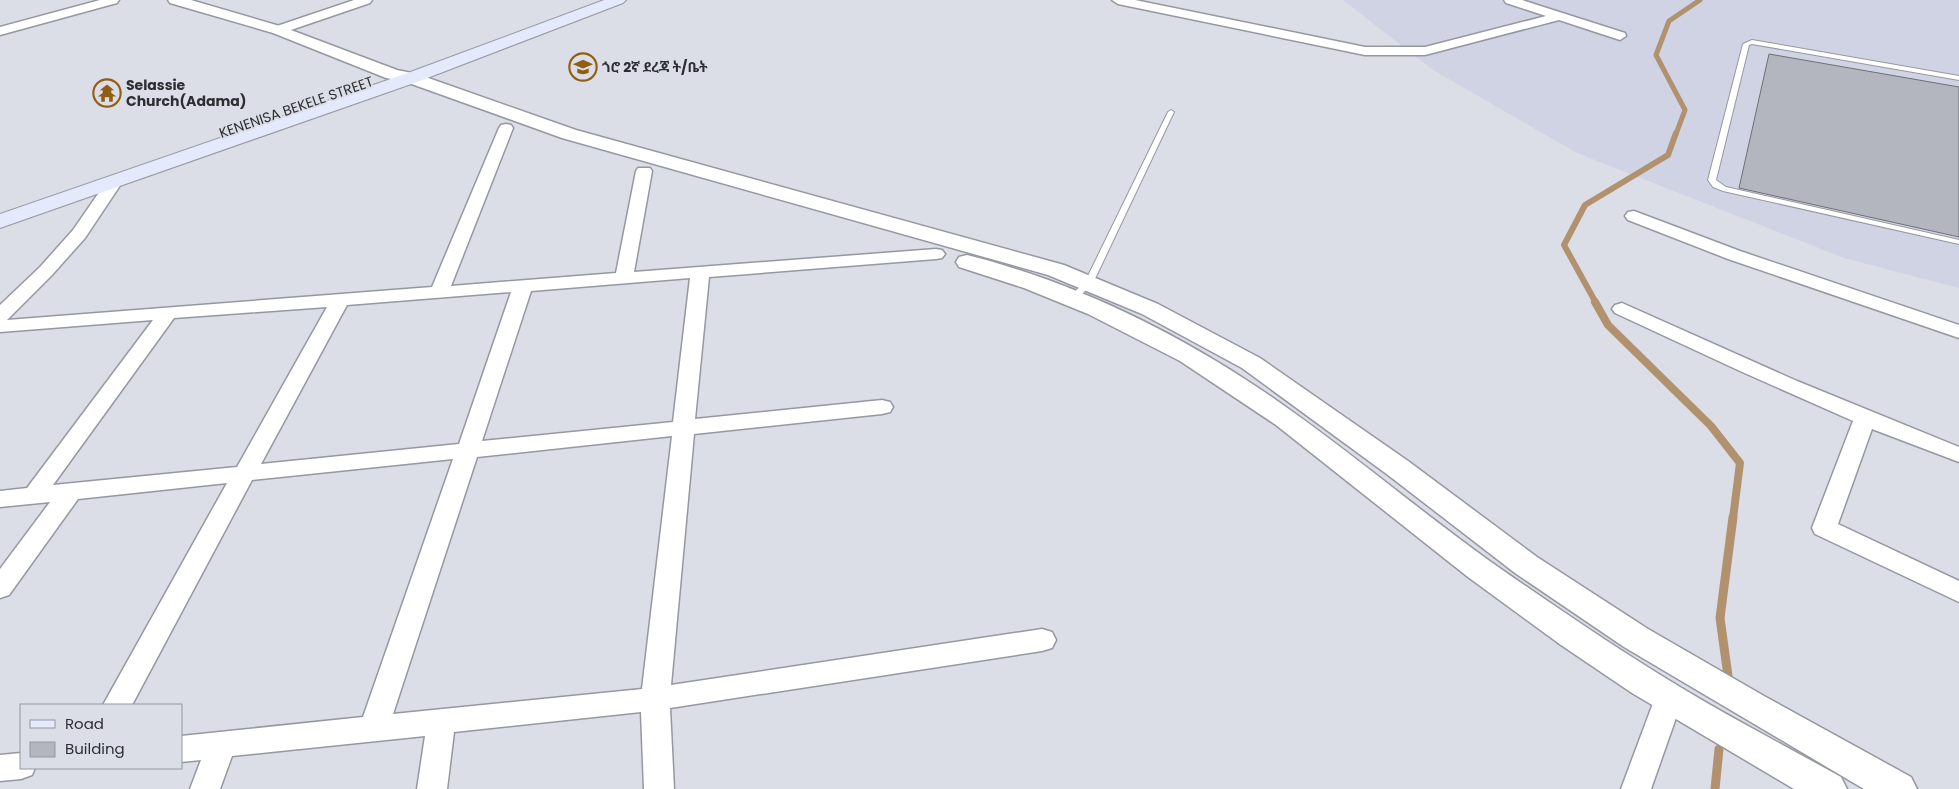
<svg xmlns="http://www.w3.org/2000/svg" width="1959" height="789" font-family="Poppins,'Noto Sans Ethiopic',sans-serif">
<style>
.built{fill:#cfd3e3}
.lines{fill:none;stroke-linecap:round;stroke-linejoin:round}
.stream-far3{stroke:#b2916e;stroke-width:5}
.stream-far2{stroke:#b2916e;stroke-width:6}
.stream-far1{stroke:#b2916e;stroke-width:8}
.stream{stroke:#b2916e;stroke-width:9}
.building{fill:#b4b6bf;stroke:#6e7078}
.service-casing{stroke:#9598a0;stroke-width:2}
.minor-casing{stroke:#9598a0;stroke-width:3}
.tertiary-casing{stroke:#9598a0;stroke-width:3}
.secondary-casing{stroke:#9598a0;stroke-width:2}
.service{fill:#fff;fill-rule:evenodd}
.minor{fill:#fff;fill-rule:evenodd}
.tertiary{fill:#fff;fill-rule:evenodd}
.secondary{fill:#e4e9fc;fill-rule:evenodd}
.labels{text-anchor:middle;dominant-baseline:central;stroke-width:4;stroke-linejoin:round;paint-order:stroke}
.far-poi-label{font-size:14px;font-weight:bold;fill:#2d2e32;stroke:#dbdee7;text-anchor:start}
.far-street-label{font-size:14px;fill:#2d2e32;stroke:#dbdee7}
</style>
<rect width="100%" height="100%" fill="#dbdee7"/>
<polygon class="built" points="1343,0 1959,0 1959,288 1844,258 1577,153 1433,70"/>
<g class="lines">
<polyline class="stream-far3" points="1676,134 1685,110 1656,55 1669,21 1700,0"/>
<polyline class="stream-far2" points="1596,303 1564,245 1585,205 1668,155 1676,133"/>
<polyline class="stream-far1" points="1595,302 1608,325 1711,426 1740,463 1733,518"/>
<g class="stream">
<polyline points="1728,676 1720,618 1733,517"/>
<polyline points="1715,789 1719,749"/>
</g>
</g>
<polygon class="building" points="1769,54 1959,87 1959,237 1739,188"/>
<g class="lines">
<g class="service-casing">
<g id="service">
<polygon points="1752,40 1959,76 1959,80 1752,44 1749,45 1716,180 1726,187 1959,240 1959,244 1723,191 1713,187 1708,180 1743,44"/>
<polygon points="1171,110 1174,112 1093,283 1075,301 1069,301 1068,299 1069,297 1085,282 1168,112"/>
</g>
</g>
<g class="minor-casing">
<g id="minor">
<polygon points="100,0 119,0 117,3 0,35 0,27"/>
<polygon points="354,0 372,0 370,3 282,33 278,34 272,30 274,27"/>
<polygon points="1112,0 1135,0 1365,47 1425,47 1546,16 1506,3 1504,0 1522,0 1625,33 1626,36 1620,40 1559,20 1425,55 1365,55 1118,4"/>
<path d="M 506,124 L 511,125 L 513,128 L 451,286 L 616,273 L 636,171 L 638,168 L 650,168 L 652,171 L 634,272 L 936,249 L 942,250 L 945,254 L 942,258 L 936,259 L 709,277 L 695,419 L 882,400 L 890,402 L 893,407 L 890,412 L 882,414 L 694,434 L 671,685 L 1042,629 L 1052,632 L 1056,640 L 1052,648 L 1042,651 L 670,708 L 674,789 L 644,789 L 641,712 L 454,732 L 447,789 L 417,789 L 425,736 L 232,756 L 220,789 L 190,789 L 201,760 L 181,762 L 181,736 L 363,717 L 453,459 L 252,480 L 132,705 L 103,705 L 227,483 L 78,499 L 9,595 L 0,598 L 0,569 L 50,502 L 0,507 L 0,491 L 27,488 L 153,320 L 0,332 L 0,305 L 40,267 L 73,230 L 109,178 L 121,178 L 123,181 L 85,238 L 52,275 L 7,320 L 432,287 L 499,128 L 501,125 ZM 690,278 L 673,422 L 482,441 L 531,291 ZM 511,292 L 459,444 L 261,464 L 347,305 ZM 327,307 L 237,467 L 53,485 L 174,318 ZM 672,436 L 642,689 L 393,714 L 477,457 Z"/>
<polygon points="1634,211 1740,251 1959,325 1959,338 1728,259 1628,220 1625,216 1628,212"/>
<polygon points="1622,303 1797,381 1959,447 1959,462 1872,429 1838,524 1959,581 1959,602 1815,534 1812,528 1853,421 1740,371 1615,313 1612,309 1615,305"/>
<polygon points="1669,686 1679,690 1683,698 1651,789 1621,789 1655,698 1659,690"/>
<polygon points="21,753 21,768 35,768 32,775 21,779 0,781 0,755"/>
</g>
</g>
<g class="tertiary-casing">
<g id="tertiary">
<polygon points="168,0 191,0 283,27 397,70 417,74 576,130 1064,265 1158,304 1260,358 1408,461 1537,557 1648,629 1764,696 1911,777 1917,789 1864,789 1624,647 1515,573 1388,475 1242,368 1142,314 1048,275 562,138 406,82 386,78 273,33 170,3"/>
<path d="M 967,255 C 1071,281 1172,330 1260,389 C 1340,443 1413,506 1491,562 C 1553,605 1615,648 1680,687 C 1733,719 1787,747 1841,777 L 1847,789 L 1794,789 L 1632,693 L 1561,645 L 1468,577 L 1276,425 L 1180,361 L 1088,314 L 1024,288 L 959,267 L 956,262 L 959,257 Z"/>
</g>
</g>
<g class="secondary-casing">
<polygon id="secondary" points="604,0 626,0 623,3 417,82 0,228 0,214 405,74"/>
</g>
<use href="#service" class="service"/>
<use href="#minor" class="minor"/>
<use href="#tertiary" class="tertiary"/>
<use href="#secondary" class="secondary"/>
</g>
<defs>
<g id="school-ring" transform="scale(1.4375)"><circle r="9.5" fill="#dbdee7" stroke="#925c12" stroke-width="1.5"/><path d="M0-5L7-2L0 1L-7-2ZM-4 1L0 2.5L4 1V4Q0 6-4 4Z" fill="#925c12"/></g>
<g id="temple-ring" transform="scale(1.4375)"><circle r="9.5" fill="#dbdee7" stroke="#925c12" stroke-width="1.5"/><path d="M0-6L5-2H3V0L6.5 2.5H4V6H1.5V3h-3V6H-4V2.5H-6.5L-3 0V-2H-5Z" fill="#925c12"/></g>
</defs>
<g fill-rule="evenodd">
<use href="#school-ring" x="583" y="67"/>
<use href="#temple-ring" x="107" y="93"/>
</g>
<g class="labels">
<g class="far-poi-label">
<text x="602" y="67">ጎሮ 2ኛ ደረጃ ት/ቤት</text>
<text x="126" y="85">Selassie<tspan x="126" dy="16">Church(Adama)</tspan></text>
</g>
<g class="far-street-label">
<text transform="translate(296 107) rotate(-19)">KENENISA BEKELE STREET</text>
</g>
</g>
<rect x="20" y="704" width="162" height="65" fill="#dbdee7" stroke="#95989f"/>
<rect x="30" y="720" width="25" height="8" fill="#e4e9fc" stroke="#95989f"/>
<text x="65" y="729" font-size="15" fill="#2d2e32">Road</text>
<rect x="30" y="742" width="25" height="15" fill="#b4b6bf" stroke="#95989f"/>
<text x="65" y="754" font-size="15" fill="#2d2e32">Building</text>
</svg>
